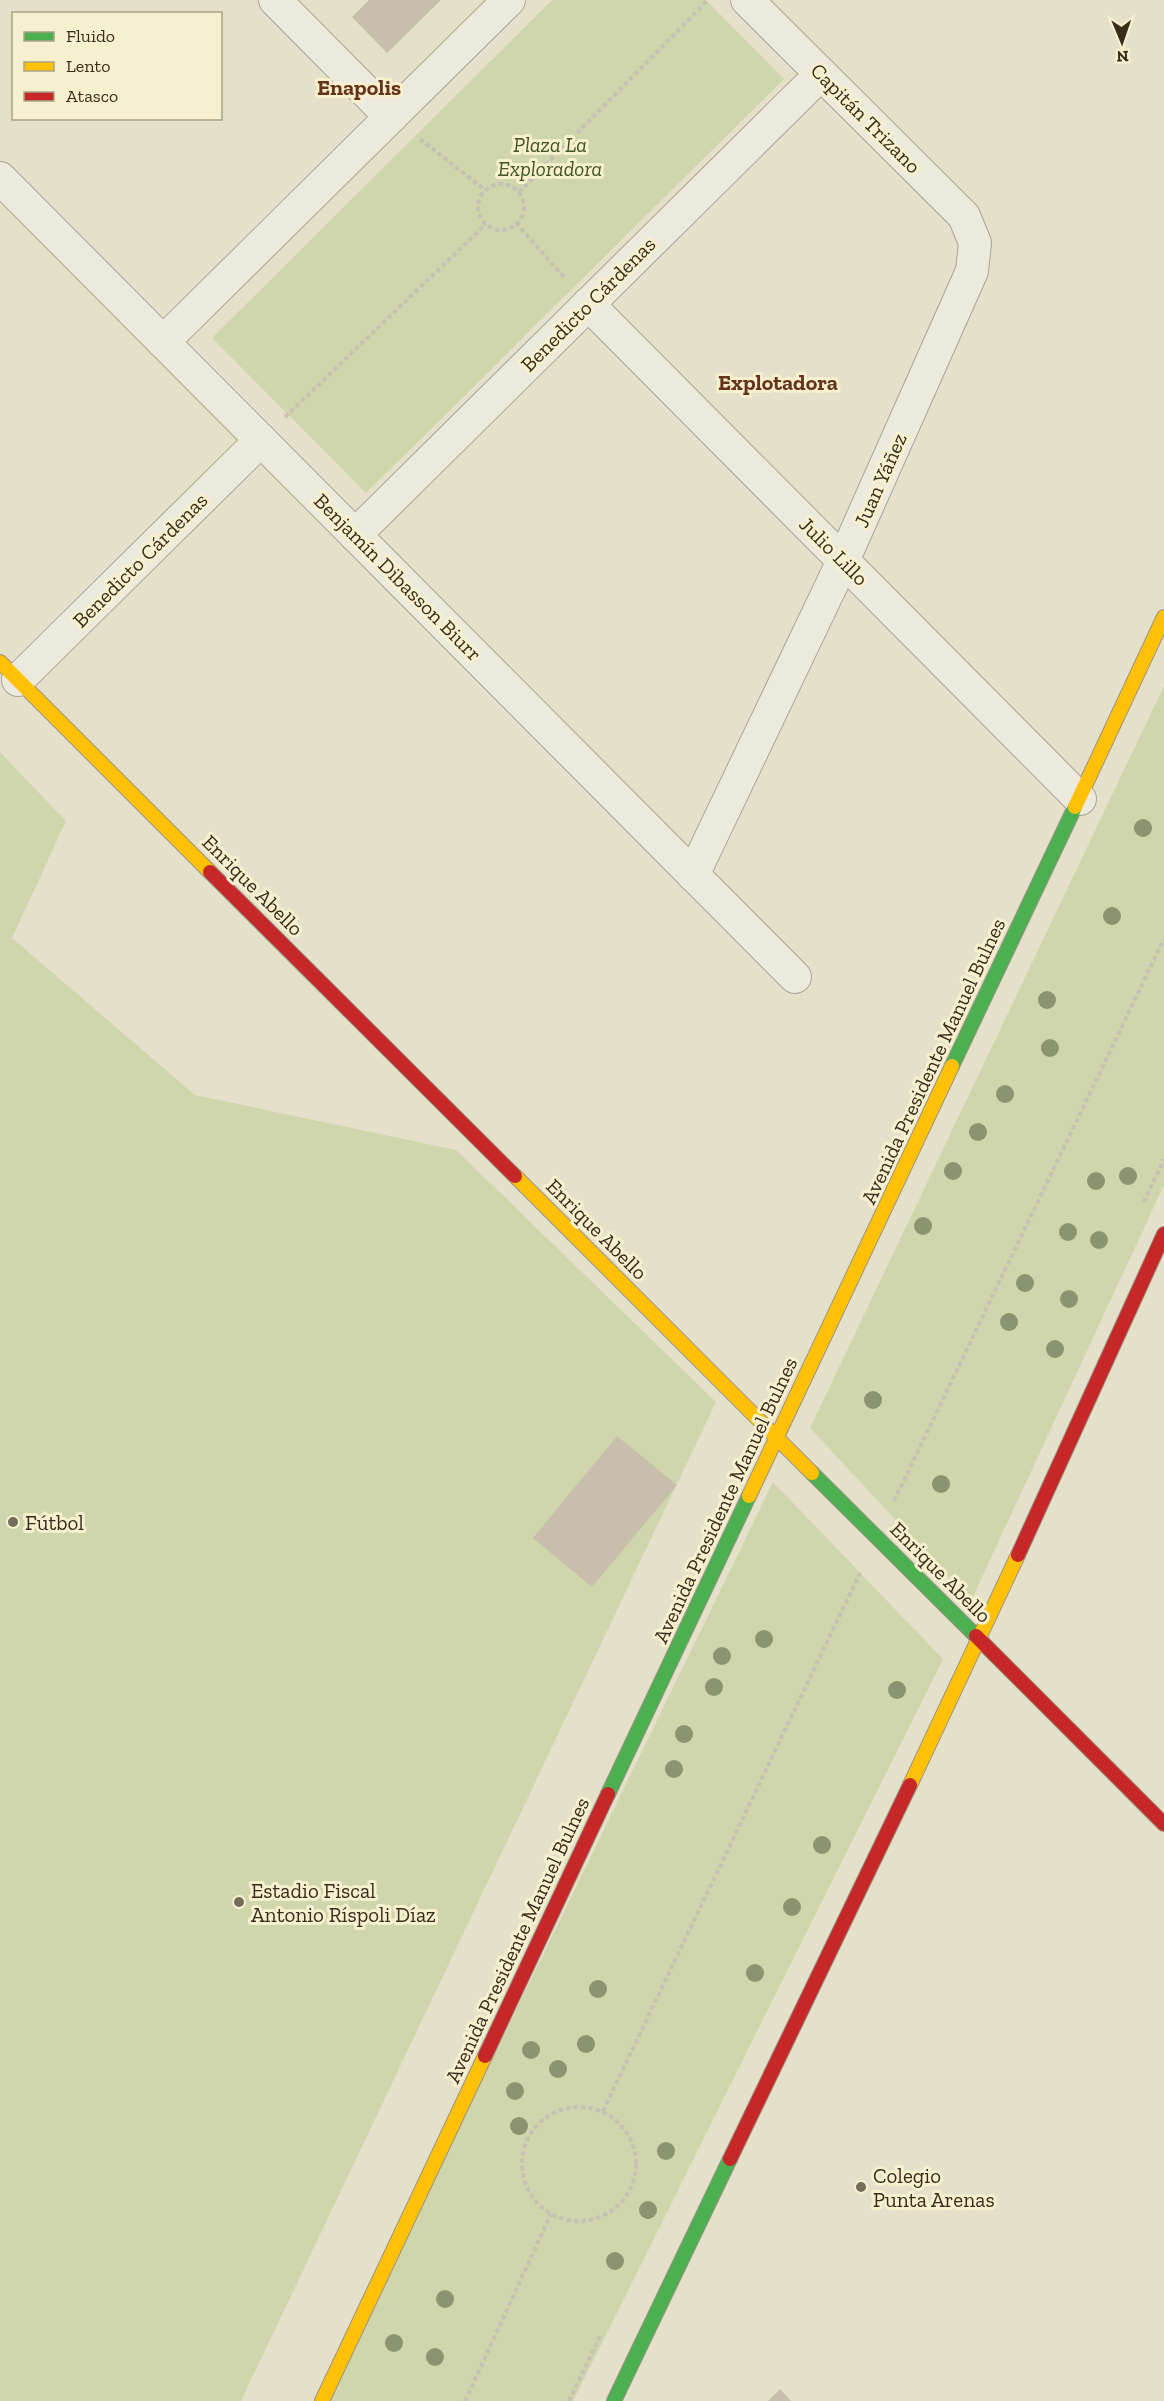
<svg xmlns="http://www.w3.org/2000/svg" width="1164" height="2401" font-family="'Zilla Slab',serif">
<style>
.green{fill:#d0d6ac}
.building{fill:#c8beab}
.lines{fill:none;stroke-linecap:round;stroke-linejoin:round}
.street-casing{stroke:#aaa494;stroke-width:34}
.fast-casing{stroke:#999484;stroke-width:16}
.slow-casing{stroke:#999484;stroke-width:16}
.jam-casing{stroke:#999484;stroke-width:16}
.path{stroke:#c5c1b3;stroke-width:4;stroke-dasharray:4.5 3;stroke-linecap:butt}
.street{stroke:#ece9dd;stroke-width:32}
.fast{stroke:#4caf50;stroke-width:14}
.slow{stroke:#ffc107;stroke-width:14}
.jam{stroke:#c62828;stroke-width:14}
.tree{fill:#8b946e}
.poi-dot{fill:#756c59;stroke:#f7f0cf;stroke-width:2}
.labels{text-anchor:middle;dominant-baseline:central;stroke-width:6;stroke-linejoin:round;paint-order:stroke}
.street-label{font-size:21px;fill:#382d1c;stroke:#f7f0cf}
.park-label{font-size:21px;font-style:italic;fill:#425522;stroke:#f7f0cf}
.poi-label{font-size:21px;fill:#382d1c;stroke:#f7f0cf;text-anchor:start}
.neighbourhood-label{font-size:22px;font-weight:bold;fill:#66341a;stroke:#f7f0cf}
</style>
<rect width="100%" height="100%" fill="#e5e0ca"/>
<g class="green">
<polygon points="552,0 706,0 784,79 366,493 212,338"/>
<polygon points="1164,686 1164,1185 971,1601 810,1428"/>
<polygon points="0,752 66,821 12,938 195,1095 456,1150 716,1402 241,2401 0,2401"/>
<polygon points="773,1482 943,1659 573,2401 326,2401"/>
</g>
<g class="building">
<polygon points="369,0 441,0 387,53 352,17"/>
<polygon points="617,1436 677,1485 592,1587 533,1538"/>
<polygon points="780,2389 791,2401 768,2401"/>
</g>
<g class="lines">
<g class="street-casing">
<g id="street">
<polyline points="275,0 391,117"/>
<polyline points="0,178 795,977"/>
<polyline points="588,304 1080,799"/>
<polyline points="163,342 509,0"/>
<polyline points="355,535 821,74"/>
<polyline points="18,680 261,440"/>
<polyline points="693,875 843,561 972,271 975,243 964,216 747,0"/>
</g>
</g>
<g class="fast-casing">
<g id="fast">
<polyline points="952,1066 1075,807"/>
<polyline points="812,1473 976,1636"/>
<polyline points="608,1794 749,1496"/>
<polyline points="614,2401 730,2159"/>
</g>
</g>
<g class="slow-casing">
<g id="slow">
<polyline points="0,662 210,872"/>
<polyline points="1075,807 1164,617"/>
<polyline points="515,1176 812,1473"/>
<polyline points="749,1496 952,1066"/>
<polyline points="910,1785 1018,1555"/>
<polyline points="322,2401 485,2056"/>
</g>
</g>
<g class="jam-casing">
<g id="jam">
<polyline points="210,872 515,1176"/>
<polyline points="1018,1555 1164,1234"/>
<polyline points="976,1636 1164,1824"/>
<polyline points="485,2056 608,1794"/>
<polyline points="730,2159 910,1785"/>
</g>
</g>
<g class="path">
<polyline points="420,139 485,190"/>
<circle cx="501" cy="207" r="23"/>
<polyline points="519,192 708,0"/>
<polyline points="516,223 564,277"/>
<polyline points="285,417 486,224"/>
<polyline points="1144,1202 1164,1159"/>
<polyline points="894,1501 1164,939"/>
<circle cx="579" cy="2164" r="57"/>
<polyline points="603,2111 860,1573"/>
<polyline points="465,2401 551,2214"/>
<polyline points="569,2401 601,2334"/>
</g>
<use href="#street" class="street"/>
<use href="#fast" class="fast"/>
<use href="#slow" class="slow"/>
<use href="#jam" class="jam"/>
</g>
<g class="tree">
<circle cx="1143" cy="828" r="9"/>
<circle cx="1112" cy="916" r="9"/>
<circle cx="1047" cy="1000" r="9"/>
<circle cx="1050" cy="1048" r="9"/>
<circle cx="1005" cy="1094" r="9"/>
<circle cx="978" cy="1132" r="9"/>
<circle cx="953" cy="1171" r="9"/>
<circle cx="1128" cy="1176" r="9"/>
<circle cx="1096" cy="1181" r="9"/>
<circle cx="923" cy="1226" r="9"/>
<circle cx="1068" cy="1232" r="9"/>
<circle cx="1099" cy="1240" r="9"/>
<circle cx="1025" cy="1283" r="9"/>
<circle cx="1069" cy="1299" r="9"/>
<circle cx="1009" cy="1322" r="9"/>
<circle cx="1055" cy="1349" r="9"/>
<circle cx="873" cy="1400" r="9"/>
<circle cx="941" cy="1484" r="9"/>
<circle cx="764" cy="1639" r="9"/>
<circle cx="722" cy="1656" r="9"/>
<circle cx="714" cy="1687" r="9"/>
<circle cx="897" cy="1690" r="9"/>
<circle cx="684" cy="1734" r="9"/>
<circle cx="674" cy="1769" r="9"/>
<circle cx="822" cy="1845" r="9"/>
<circle cx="792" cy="1907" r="9"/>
<circle cx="755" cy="1973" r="9"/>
<circle cx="598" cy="1989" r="9"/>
<circle cx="586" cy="2044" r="9"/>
<circle cx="531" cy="2050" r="9"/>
<circle cx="558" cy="2069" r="9"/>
<circle cx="515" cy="2091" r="9"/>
<circle cx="519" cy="2126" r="9"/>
<circle cx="666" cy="2151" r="9"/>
<circle cx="648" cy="2210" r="9"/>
<circle cx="615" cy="2261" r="9"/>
<circle cx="445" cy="2299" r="9"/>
<circle cx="394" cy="2343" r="9"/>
<circle cx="435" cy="2357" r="9"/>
</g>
<g class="poi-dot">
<circle cx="13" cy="1522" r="6"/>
<circle cx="239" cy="1902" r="6"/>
<circle cx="861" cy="2187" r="6"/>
</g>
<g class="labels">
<g class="street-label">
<text transform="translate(866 118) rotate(45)">Capitán Trizano</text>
<text transform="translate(588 304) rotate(-45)">Benedicto Cárdenas</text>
<text transform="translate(880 480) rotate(-66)">Juan Yáñez</text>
<text transform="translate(834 551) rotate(45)">Julio Lillo</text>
<text transform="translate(140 560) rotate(-45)">Benedicto Cárdenas</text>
<text transform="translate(398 577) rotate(45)">Benjamín Dibasson Biurr</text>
<text transform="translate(253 885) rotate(45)">Enrique Abello</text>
<text transform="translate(933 1061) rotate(-65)">Avenida Presidente Manuel Bulnes</text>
<text transform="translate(597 1229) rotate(45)">Enrique Abello</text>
<text transform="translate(725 1500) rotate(-65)">Avenida Presidente Manuel Bulnes</text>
<text transform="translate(941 1572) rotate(45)">Enrique Abello</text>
<text transform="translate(517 1940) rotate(-65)">Avenida Presidente Manuel Bulnes</text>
</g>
<g class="park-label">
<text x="550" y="144">Plaza La<tspan x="550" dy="24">Exploradora</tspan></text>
</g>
<g class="poi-label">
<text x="25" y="1522">Fútbol</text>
<text x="251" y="1890">Estadio Fiscal<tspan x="251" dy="24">Antonio Ríspoli Díaz</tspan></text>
<text x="873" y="2175">Colegio<tspan x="873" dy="24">Punta Arenas</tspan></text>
</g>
<g class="neighbourhood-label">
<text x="359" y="87">Enapolis</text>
<text x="778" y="382">Explotadora</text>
</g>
</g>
<rect x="12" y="12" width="210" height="108" fill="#f7f0cf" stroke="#aba287" stroke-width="1.5"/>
<rect x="24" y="32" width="30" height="9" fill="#4caf50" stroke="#aba287" stroke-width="1.5"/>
<text x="66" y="42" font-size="18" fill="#382d1c">Fluido</text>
<rect x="24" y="62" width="30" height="9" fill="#ffc107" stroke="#aba287" stroke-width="1.5"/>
<text x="66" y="72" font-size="18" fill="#382d1c">Lento</text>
<rect x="24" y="92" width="30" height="9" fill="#c62828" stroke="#aba287" stroke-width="1.5"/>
<text x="66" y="102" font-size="18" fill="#382d1c">Atasco</text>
<g transform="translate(1122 42) rotate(178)" stroke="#f7f0cf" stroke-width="4.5" paint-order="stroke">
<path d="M0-4.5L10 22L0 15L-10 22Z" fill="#382d1c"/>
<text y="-9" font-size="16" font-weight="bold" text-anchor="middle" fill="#382d1c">N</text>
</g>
</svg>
